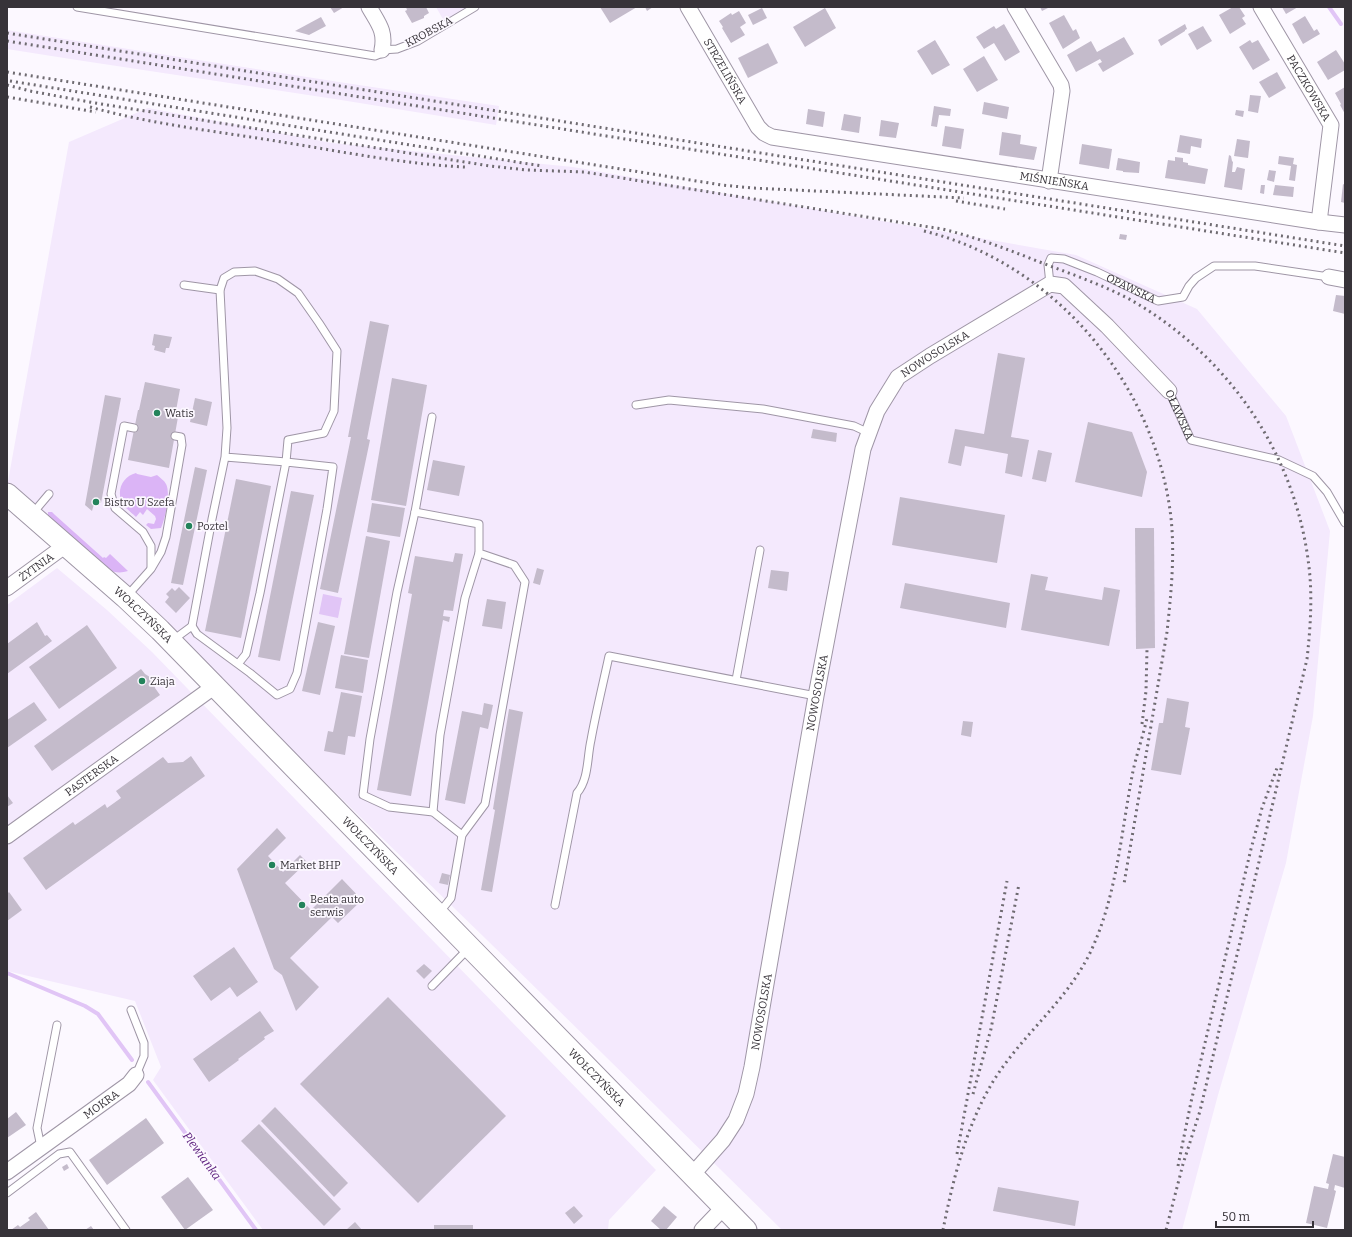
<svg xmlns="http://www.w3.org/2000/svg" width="1352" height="1237" font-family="Bitter,serif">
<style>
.built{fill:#f4e9fd}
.green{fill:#dbb4f6}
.water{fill:#e1c5f6}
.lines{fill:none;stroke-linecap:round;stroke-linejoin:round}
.stream{stroke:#e1c5f6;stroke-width:4}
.building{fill:#c4bbcb}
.lane-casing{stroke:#9f96a6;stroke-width:9}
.street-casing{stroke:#9f96a6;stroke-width:17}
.secondary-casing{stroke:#9f96a6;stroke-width:23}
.lane{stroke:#fff;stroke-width:7}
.street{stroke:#fff;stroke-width:15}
.secondary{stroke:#fff;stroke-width:21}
.rail{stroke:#6f6b71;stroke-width:3;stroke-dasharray:2 4;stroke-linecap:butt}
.poi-dot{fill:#23835b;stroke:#fcf8ff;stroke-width:1.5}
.labels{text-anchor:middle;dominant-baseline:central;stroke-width:3.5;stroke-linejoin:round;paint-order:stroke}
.street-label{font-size:11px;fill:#373339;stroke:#fcf8ff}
.poi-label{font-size:11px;fill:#373339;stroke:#fcf8ff;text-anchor:start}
.water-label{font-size:12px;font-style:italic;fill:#612582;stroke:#fcf8ff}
</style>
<rect width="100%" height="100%" fill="#fcf8ff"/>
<g class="built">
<polygon points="436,7 467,7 444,21"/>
<polygon points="7,30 339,82 499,106 496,125 341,100 77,60 7,49"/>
<polygon points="148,108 332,143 573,167 1076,255 1197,309 1286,416 1330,531 1313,716 1286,863 1218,1095 1182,1230 782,1230 487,940 275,734 7,487 69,142"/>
<polygon points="57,568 107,610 152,652 656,1170 609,1220 608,1230 263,1230 153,1080 161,1067 135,1001 7,971 7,605"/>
</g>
<g class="green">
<path d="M 136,473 L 137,474 L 151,477 L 157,475 C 160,478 164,480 166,484 C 171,493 165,519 161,528 L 151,529 L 146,525 L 148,523 L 154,524 L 156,519 L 155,516 L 147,509 L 143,515 L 140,512 L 136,517 C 131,512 123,507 121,500 C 117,488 124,476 136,473 Z"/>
<path d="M 48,512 L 52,512 L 55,515 L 103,558 L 104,557 L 106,558 L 110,554 L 128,571 C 122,573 115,573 108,570 L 48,516 Z"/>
</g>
<polygon class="water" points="323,594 342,598 338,618 319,614"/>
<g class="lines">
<g class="stream">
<polyline points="1329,7 1341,24"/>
<polyline points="7,973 85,1006 98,1014 132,1060"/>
<polyline points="148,1082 256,1230"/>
</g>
</g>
<g class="building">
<polygon points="330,7 344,7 334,13"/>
<polygon points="406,7 426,7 429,13 424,16 424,18 412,23 405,11 407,10"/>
<polygon points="600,7 637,7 610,23"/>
<polygon points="645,7 653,7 647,11"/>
<polygon points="1040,7 1050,7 1042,11"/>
<polygon points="1233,7 1239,7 1245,16 1242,18 1246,24 1230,34 1219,15"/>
<polygon points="1282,7 1298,7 1286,14"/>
<polygon points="762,8 767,18 753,25 748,15"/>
<polygon points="825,8 836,28 805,47 793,27"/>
<polygon points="739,11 746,23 740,27 745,35 731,43 722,28 723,27 719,21 731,13 732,15"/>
<polygon points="1064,15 1073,31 1076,29 1080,38 1063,49 1049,23"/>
<polygon points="1305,16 1314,31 1317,29 1320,34 1303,44 1292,24"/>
<polygon points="321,17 326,26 309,35 295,31"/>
<polygon points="1004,24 1020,52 1005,61 994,43 984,49 976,37 994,26 996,29"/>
<polygon points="1185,24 1187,29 1185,30 1185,31 1161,46 1158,40"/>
<polygon points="1203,26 1212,41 1197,50 1188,34"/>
<polygon points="1124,37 1134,54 1103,72 1098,64 1102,62 1100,59 1076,72 1067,55 1091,41 1097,52"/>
<polygon points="935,40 950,65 932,75 917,51"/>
<polygon points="1250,40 1252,43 1258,40 1270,60 1253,70 1239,47"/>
<polygon points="768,43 778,63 748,78 738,58"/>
<polygon points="1336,50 1345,64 1345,70 1328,80 1317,62"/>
<polygon points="984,56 998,80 977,92 963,69"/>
<polygon points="1277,72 1286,88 1269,98 1259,82"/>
<polygon points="1345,87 1345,114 1340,105 1341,104 1335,93"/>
<polygon points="1250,95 1261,96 1258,113 1248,111"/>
<polygon points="984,102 1009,107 1007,119 982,114"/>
<polygon points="934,106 951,109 950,116 939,115 937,127 931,126"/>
<polygon points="808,109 825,112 823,127 806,124"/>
<polygon points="1236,110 1244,111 1243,117 1235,115"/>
<polygon points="844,114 861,117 859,133 841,130"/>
<polygon points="881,120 899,123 896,138 879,136"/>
<polygon points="945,126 964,129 961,149 942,146"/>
<polygon points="1002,132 1021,135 1020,144 1037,147 1034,160 999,155"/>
<polygon points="1180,135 1202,139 1201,148 1191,146 1190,154 1177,152"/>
<polygon points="1237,139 1250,141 1248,158 1234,156"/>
<polygon points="1082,144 1112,149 1109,169 1079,164"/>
<polygon points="1229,155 1231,156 1232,161 1233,162 1232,172 1235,172 1237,167 1245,169 1242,190 1224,187"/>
<polygon points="1279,156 1294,158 1293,164 1297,165 1295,181 1289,180 1291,166 1278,164"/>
<polygon points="1175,157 1183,158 1183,162 1188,163 1188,165 1208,169 1205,184 1165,178 1168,160 1175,161"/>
<polygon points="1118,158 1140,162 1139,173 1123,172 1123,171 1116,170"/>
<polygon points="1269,170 1276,171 1274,182 1267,180"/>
<polygon points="1343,184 1345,185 1345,203 1341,202"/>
<polygon points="1261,185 1265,185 1264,194 1260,193"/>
<polygon points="1275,185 1294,187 1293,197 1273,195"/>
<polygon points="1120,234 1127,235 1126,240 1119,239"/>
<polygon points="1336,295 1345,296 1345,314 1333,311"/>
<polygon points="370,321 389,325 367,439 370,440 338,593 320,589 351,437 348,437"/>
<polygon points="154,334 172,337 169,348 166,348 165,353 154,350 155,346 152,345"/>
<polygon points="998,353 1025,358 1011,437 1029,440 1022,477 1005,473 1008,454 965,446 961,466 948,463 955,429 984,434"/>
<polygon points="392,378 427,385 406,506 371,500"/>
<polygon points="145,382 180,389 175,416 178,417 169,468 128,460 138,410 139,410"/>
<polygon points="105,395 121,398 101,503 94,504 92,511 85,505"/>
<polygon points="195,398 212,402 207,426 190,422"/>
<polygon points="1088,422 1132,432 1147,472 1142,497 1075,482"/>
<polygon points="813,429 837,433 836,442 811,438"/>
<polygon points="1038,450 1052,453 1046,482 1032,479"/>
<polygon points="433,460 465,466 459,496 427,490"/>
<polygon points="195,467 207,470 183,585 171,583"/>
<polygon points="236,479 271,486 241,638 205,631"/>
<polygon points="291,491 314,495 280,661 258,657"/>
<polygon points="900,497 1005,515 997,563 892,545"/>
<polygon points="372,503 405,508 400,537 367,532"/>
<polygon points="1135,528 1154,528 1155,648 1136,649"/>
<polygon points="366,536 390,541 369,658 344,654"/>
<polygon points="455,553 463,554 453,611 444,610 443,616 450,617 449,622 443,620 411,796 377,790 412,594 408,593 415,556 453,562"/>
<polygon points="537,568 544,570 540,585 533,583"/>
<polygon points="771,570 789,572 787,591 768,588"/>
<polygon points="1031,574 1048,577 1045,590 1102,600 1104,587 1120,590 1109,646 1021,630"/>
<polygon points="905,583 1010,603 1006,628 900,608"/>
<polygon points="179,587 190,598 176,613 165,602 169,597 166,594 172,588 175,591"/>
<polygon points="487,599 506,602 502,629 482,626"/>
<polygon points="37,622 45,636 47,635 52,641 7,674 7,644"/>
<polygon points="318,622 335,626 320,695 302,691"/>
<polygon points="87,625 117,668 59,709 29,667"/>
<polygon points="341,655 368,660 363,693 335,688"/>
<polygon points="141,669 145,674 153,679 155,688 160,695 52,771 34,746"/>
<polygon points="341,692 362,696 355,737 348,736 345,755 324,751 328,731 333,732"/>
<polygon points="1167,698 1189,702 1185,727 1190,728 1181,775 1151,770 1159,723 1163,723"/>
<polygon points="34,702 47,720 7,748 7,720"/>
<polygon points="484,703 493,705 488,729 480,727 465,804 445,800 462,711 482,715"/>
<polygon points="509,709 523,712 492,892 481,890 495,810 493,809"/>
<polygon points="963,721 973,722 971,737 961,735"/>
<polygon points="191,756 205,776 46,890 23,858 73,822 75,825 105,804 107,808 121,798 116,791 163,757 168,763 183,762"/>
<polygon points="7,795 13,803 7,807"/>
<polygon points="277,828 286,838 268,856 283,872 300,855 307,862 285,883 311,910 342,879 362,900 338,923 332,917 290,958 319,987 296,1011 282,975 274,969 237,869"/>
<polygon points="442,873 450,875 448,885 439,883"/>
<polygon points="9,892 22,910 7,921 7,894"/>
<polygon points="234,947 258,982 237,997 230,987 211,1001 193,976"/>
<polygon points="424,964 432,971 424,979 416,971"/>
<polygon points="388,997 506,1116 418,1203 300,1084"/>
<polygon points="260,1011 274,1031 264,1037 265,1039 238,1059 239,1060 209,1082 193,1059"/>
<polygon points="275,1107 348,1183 334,1197 261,1121"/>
<polygon points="16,1112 26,1125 7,1138 7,1119"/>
<polygon points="146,1118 164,1143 107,1185 89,1160"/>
<polygon points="259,1124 341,1209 324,1226 241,1141"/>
<polygon points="1333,1154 1345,1157 1345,1188 1335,1185 1334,1190 1336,1191 1327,1228 1306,1223 1314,1186 1328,1189 1329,1184 1326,1183"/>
<polygon points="67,1164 69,1168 64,1171 62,1167"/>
<polygon points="188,1177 213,1210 185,1230 161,1197"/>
<polygon points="998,1187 1079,1201 1075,1226 993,1211"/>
<polygon points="574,1206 583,1216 574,1224 565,1213"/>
<polygon points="664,1206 677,1217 666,1230 661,1230 651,1221"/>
<polygon points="36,1212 49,1230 11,1230 18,1225 20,1227 30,1220 28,1218"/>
<polygon points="355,1222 362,1230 346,1230"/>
<rect x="434" y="1225" width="39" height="5"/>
<polygon points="91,1226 94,1230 85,1230"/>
</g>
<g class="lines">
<g class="lane-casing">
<g id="lane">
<polyline points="77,7 375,56 380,54 382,50 397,49 418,41 475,7"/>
<path id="s1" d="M 1050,284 L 1048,265 L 1051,258 L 1064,259 L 1097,272 L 1158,301 L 1183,297 L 1189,286 L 1196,278 L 1214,266 L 1255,266 L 1329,277"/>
<polyline points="184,285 220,290"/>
<path id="s2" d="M 1169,391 L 1191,440 L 1279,460 L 1313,476 L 1327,492 L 1345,523"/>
<polyline points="636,405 669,400 763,409 854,426 869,433"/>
<polyline points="432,417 415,512 397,592 370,739 363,795 389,807 433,812 462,835"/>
<polyline points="134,428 124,426 111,494 115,508 143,532 151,546 151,568"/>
<polyline points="225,457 286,462 288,440 324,433 334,411 337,351 319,323 298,293 278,279 255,271 234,272 224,278 220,290 227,428 225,457 212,519 192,626 197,634 250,673 277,695 290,689 297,673 327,509 333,467 286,462 260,593 246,654 238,664"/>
<polyline points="415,512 479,524 479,553 514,565 525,582 485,804 462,835 451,898 439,913"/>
<polyline points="33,513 49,494"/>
<polyline points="127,596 151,569 161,552 166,537 182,445 181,437 175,436"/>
<polyline points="173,640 192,626"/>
<polyline points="736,680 760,550"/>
<polyline points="433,812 440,735 465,598 479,553"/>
<path d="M 555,905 L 577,793 C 589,779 587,757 591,740 C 596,712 603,684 609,656 L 816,696"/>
<polyline points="432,986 468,949"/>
<polyline points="131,1010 144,1043 144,1056 136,1075"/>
<polyline points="41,1147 37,1128 57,1025"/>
<polyline points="7,1193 59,1154 70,1152 126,1230"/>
</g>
</g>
<g class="street-casing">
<g id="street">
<path d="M 369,7 C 378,23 386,31 382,50"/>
<path id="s3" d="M 688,7 L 758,127 L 764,133 L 772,137 L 1319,222 L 1345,225"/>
<polyline points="1015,7 1061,85 1062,91 1049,181"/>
<path id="s4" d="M 1261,7 L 1331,125 L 1319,222"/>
<polyline points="1329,277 1345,280"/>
<path id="s5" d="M 7,588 L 66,545"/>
<path id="s6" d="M 7,836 L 215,686"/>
<path id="s7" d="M 7,1172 L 129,1084 L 136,1075"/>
<path id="s8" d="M 692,1175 L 723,1140 L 736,1120 L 746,1094 L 752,1067 L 766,984 L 816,696 L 863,449 L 877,411 L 898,377 L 930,356 L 1050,284 L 1064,286 L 1107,326 L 1169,391"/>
<polyline points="702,1230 724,1207"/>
</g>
</g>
<g class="secondary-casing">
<g id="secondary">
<path id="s9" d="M 7,494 L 125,597 L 160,630 L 746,1230"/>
</g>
</g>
<use href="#lane" class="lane"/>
<use href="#street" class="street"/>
<use href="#secondary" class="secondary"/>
<g class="rail">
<polyline points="7,33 1345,246"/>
<polyline points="7,41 1345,253"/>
<polyline points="7,72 722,185 752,188 964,198"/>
<polyline points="10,81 542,166"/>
<path d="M 7,85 L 30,91 L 95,103 L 490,166 L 527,170 L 584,172 L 942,229 C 980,238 1014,252 1050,266 C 1077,276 1105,286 1131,300 C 1232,358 1300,460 1310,577 C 1312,604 1310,632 1307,659 L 1200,1111 L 1183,1164 L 1166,1230"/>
<polyline points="7,97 96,112"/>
<path d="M 90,107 C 151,124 214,131 276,141 C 339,151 402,164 465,167"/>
<polyline points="956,201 1005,209"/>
<path d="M 924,231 C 1055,263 1156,385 1171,518 C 1175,556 1171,594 1167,632 L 1124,884"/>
<polyline points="1142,724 1146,691 1147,649"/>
<polyline points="973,1094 991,1029 1019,884"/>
<polyline points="957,1154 1007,881"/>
<polyline points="1178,1166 1191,1102 1251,849 1262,808 1277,768"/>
<path d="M 943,1230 C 954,1174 970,1110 1005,1064 C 1033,1026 1067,998 1089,955 C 1117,898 1121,832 1133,771 C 1137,753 1143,736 1147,718"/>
</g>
</g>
<g class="poi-dot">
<circle cx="157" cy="413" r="4"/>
<circle cx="96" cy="502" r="4"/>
<circle cx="189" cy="526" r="4"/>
<circle cx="142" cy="681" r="4"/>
<circle cx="272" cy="865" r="4"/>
<circle cx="302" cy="905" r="4"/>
</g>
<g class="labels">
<g class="street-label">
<text transform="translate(429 32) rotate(-28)">KROBSKA</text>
<text stroke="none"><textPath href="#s3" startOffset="74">STRZELIŃSKA</textPath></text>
<text stroke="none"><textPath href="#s4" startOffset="94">PACZKOWSKA</textPath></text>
<text stroke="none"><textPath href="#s3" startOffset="442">MIŚNIEŃSKA</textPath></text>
<text stroke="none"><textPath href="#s1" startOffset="113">OPAWSKA</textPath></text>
<text stroke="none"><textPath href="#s8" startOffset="878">NOWOSOLSKA</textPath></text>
<text stroke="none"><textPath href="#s2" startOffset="26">OŁAWSKA</textPath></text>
<text stroke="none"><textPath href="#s5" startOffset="36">ŻYTNIA</textPath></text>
<text stroke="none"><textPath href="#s9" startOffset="182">WOŁCZYŃSKA</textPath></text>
<text stroke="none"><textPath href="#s8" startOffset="506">NOWOSOLSKA</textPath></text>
<text stroke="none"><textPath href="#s6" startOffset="104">PASTERSKA</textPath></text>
<text stroke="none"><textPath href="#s9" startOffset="506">WOŁCZYŃSKA</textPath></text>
<text stroke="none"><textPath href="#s8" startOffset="182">NOWOSOLSKA</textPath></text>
<text stroke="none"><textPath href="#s9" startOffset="830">WOŁCZYŃSKA</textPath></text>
<text stroke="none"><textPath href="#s7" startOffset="116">MOKRA</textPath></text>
</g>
<g class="poi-label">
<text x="165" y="413">Watis</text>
<text x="104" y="502">Bistro U Szefa</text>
<text x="197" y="526">Poztel</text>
<text x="150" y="681">Ziaja</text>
<text x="280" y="865">Market BHP</text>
<text x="310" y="899">Beata auto<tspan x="310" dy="13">serwis</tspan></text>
</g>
<g class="water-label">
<text transform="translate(202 1156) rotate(54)">Plewianka</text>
</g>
</g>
<rect width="1352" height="1237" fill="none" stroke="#373339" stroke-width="16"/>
<path d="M1216 1221v6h97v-6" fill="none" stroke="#373339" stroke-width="2"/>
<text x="1222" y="1221" font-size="12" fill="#373339" stroke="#fcf8ff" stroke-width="3" paint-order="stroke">50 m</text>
</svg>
